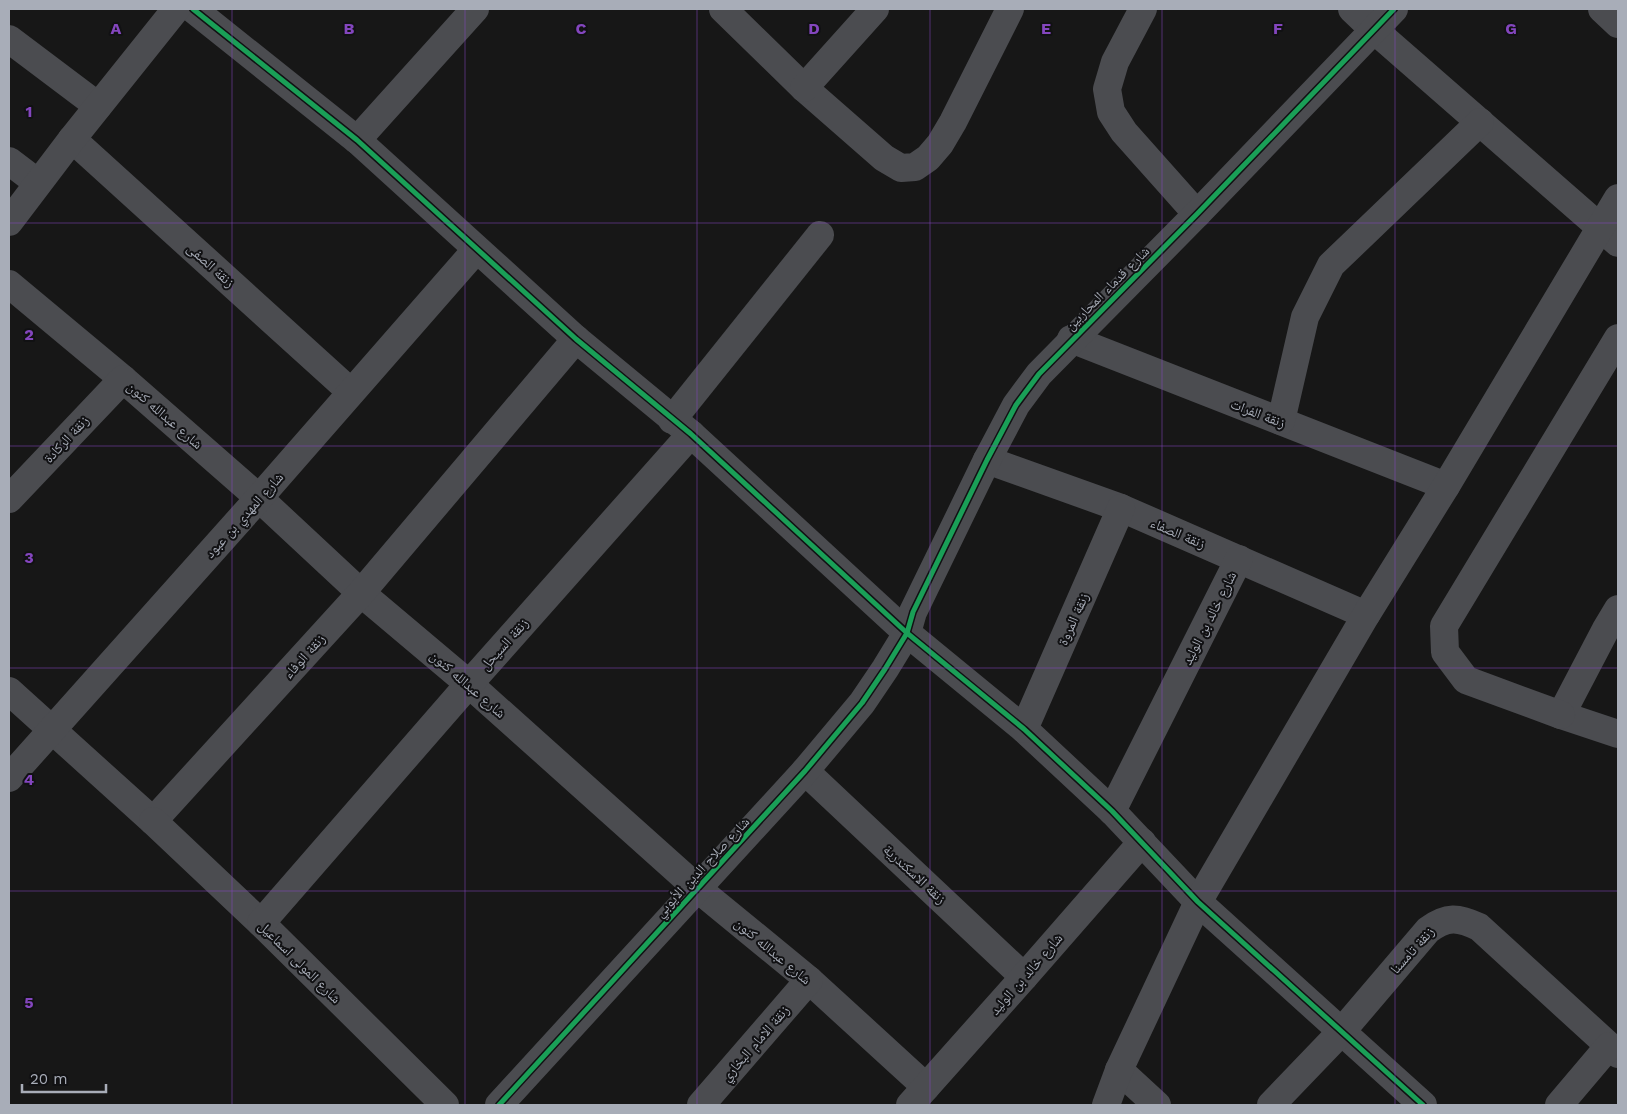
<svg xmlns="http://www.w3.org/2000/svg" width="1627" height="1114" font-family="'Work Sans','Noto Naskh Arabic',sans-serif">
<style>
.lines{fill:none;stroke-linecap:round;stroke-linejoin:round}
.street{stroke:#4b4c50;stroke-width:28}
.cycleway-casing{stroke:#111113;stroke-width:8}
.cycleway{stroke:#1a9f57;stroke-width:5}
.grid{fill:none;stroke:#8446be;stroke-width:1;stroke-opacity:0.55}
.labels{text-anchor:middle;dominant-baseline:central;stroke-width:4;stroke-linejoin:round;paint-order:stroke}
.street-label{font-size:14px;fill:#a8adb8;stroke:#111113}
.grid-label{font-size:16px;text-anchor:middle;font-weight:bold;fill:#8446be;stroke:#111113;stroke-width:4;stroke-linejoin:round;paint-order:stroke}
</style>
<rect width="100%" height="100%" fill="#171717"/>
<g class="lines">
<g class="street">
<polyline points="193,9 357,140 576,339 691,434 907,633 1024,729 1112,811 1198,902 1423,1105"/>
<polyline points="723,9 804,88 884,158 901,168 915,167 928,158 940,144 953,122 1010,9"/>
<polyline points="1143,9 1115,62 1107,89 1111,112 1124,132 1197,214"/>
<polyline points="1352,9 1373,29 1618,243"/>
<polyline points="1602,9 1618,24"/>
<polyline points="9,39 98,106"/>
<polyline points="804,88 875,9"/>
<polyline points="72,139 351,392"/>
<polyline points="357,140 475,9"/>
<polyline points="9,161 38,183"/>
<polyline points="9,222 72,139 176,9"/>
<polyline points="9,284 123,379 259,498 361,593 469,684 698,889 809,980 926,1087"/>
<polyline points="1071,339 1446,486"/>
<polyline points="672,420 820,235"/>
<polyline points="1281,421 1305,317 1331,265 1480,122"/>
<polyline points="987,460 1121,508 1366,615"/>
<polyline points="9,499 123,379"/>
<polyline points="1618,609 1606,629 1561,715 1618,734"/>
<polyline points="9,691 153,821 361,593 576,339"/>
<polyline points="1561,715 1466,680 1445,652 1444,626 1618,338"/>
<polyline points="1024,729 1121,508"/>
<polyline points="805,771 1024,977"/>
<polyline points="9,778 259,498 476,250"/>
<polyline points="1112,811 1239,559"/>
<polyline points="153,821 261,923 445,1105"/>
<polyline points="261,923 469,684 691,434"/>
<polyline points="1119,1070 1157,1105"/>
<polyline points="499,1105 805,771 862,703 885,669 907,633 913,612 987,460 1016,405 1039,374 1197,214 1394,9"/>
<polyline points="701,1105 809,980"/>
<polyline points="910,1105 1024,977 1142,842"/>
<polyline points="1106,1105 1119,1070 1198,902 1366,615 1446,486 1618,198"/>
<path d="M 1271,1105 L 1342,1031 L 1428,930 C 1447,916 1458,917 1479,927 L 1618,1054"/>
<polyline points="1559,1105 1609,1046"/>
</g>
<g class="cycleway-casing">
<g id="cycleway">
<polyline points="193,9 357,140 576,339 691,434 907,633 1024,729 1112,811 1198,902 1423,1105"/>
<polyline points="499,1105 805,771 862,703 885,669 907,633 913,612 987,460 1016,405 1039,374 1197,214 1394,9"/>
</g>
</g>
<use href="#cycleway" class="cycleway"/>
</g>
<path class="grid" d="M 232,9 L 232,1105M 465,9 L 465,1105M 697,9 L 697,1105M 930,9 L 930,1105M 1162,9 L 1162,1105M 1395,9 L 1395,1105M 9,223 L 1618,223M 9,446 L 1618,446M 9,668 L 1618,668M 9,891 L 1618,891"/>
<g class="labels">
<g class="street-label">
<text transform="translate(211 265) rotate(42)">زنقة الصفى</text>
<text transform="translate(1107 288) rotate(-45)">شارع قدماء المحاربين</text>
<text transform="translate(1258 413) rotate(21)">زنقة الفرات</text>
<text transform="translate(165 415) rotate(41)">شارع عبدالله كنون</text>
<text transform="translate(66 439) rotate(-47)">زنقة الركادة</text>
<text transform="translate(244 515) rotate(-48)">شارع المهدي بن عبود</text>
<text transform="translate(1178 533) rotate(23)">زنقة الصفاء</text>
<text transform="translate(1209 618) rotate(-63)">شارع خالد بن الوليد</text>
<text transform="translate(1073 619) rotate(-66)">زنقة المروة</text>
<text transform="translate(504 644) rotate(-48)">زنقة السيحل</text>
<text transform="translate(304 656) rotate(-48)">زنقة الوفاء</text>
<text transform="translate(468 684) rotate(41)">شارع عبدالله كنون</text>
<text transform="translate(702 867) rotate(-47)">شارع صلاح الدين الأيوبي</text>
<text transform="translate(915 874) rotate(43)">زنقة الاسكندرية</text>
<text transform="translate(1412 950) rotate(-48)">زنقة تامسنا</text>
<text transform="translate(773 951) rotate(40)">شارع عبدالله كنون</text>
<text transform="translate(300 962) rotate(45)">شارع المولى اسماعيل</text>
<text transform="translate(1026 974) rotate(-49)">شارع خالد بن الوليد</text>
<text transform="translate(755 1043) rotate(-49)">زنقة الامام البخاري</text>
</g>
</g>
<g class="grid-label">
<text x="116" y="34">A</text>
<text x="349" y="34">B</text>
<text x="581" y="34">C</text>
<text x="814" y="34">D</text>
<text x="1046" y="34">E</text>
<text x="1278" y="34">F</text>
<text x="1511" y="34">G</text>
<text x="29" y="117">1</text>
<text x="29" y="340">2</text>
<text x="29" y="563">3</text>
<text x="29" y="785">4</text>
<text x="29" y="1008">5</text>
</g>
<rect width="1627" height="1114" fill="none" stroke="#a8adb8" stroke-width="20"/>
<path d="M22 1084v8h84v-8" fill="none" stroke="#a8adb8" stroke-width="2.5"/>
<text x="30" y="1084" font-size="15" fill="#a8adb8" stroke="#111113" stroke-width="4" paint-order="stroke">20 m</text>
</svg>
